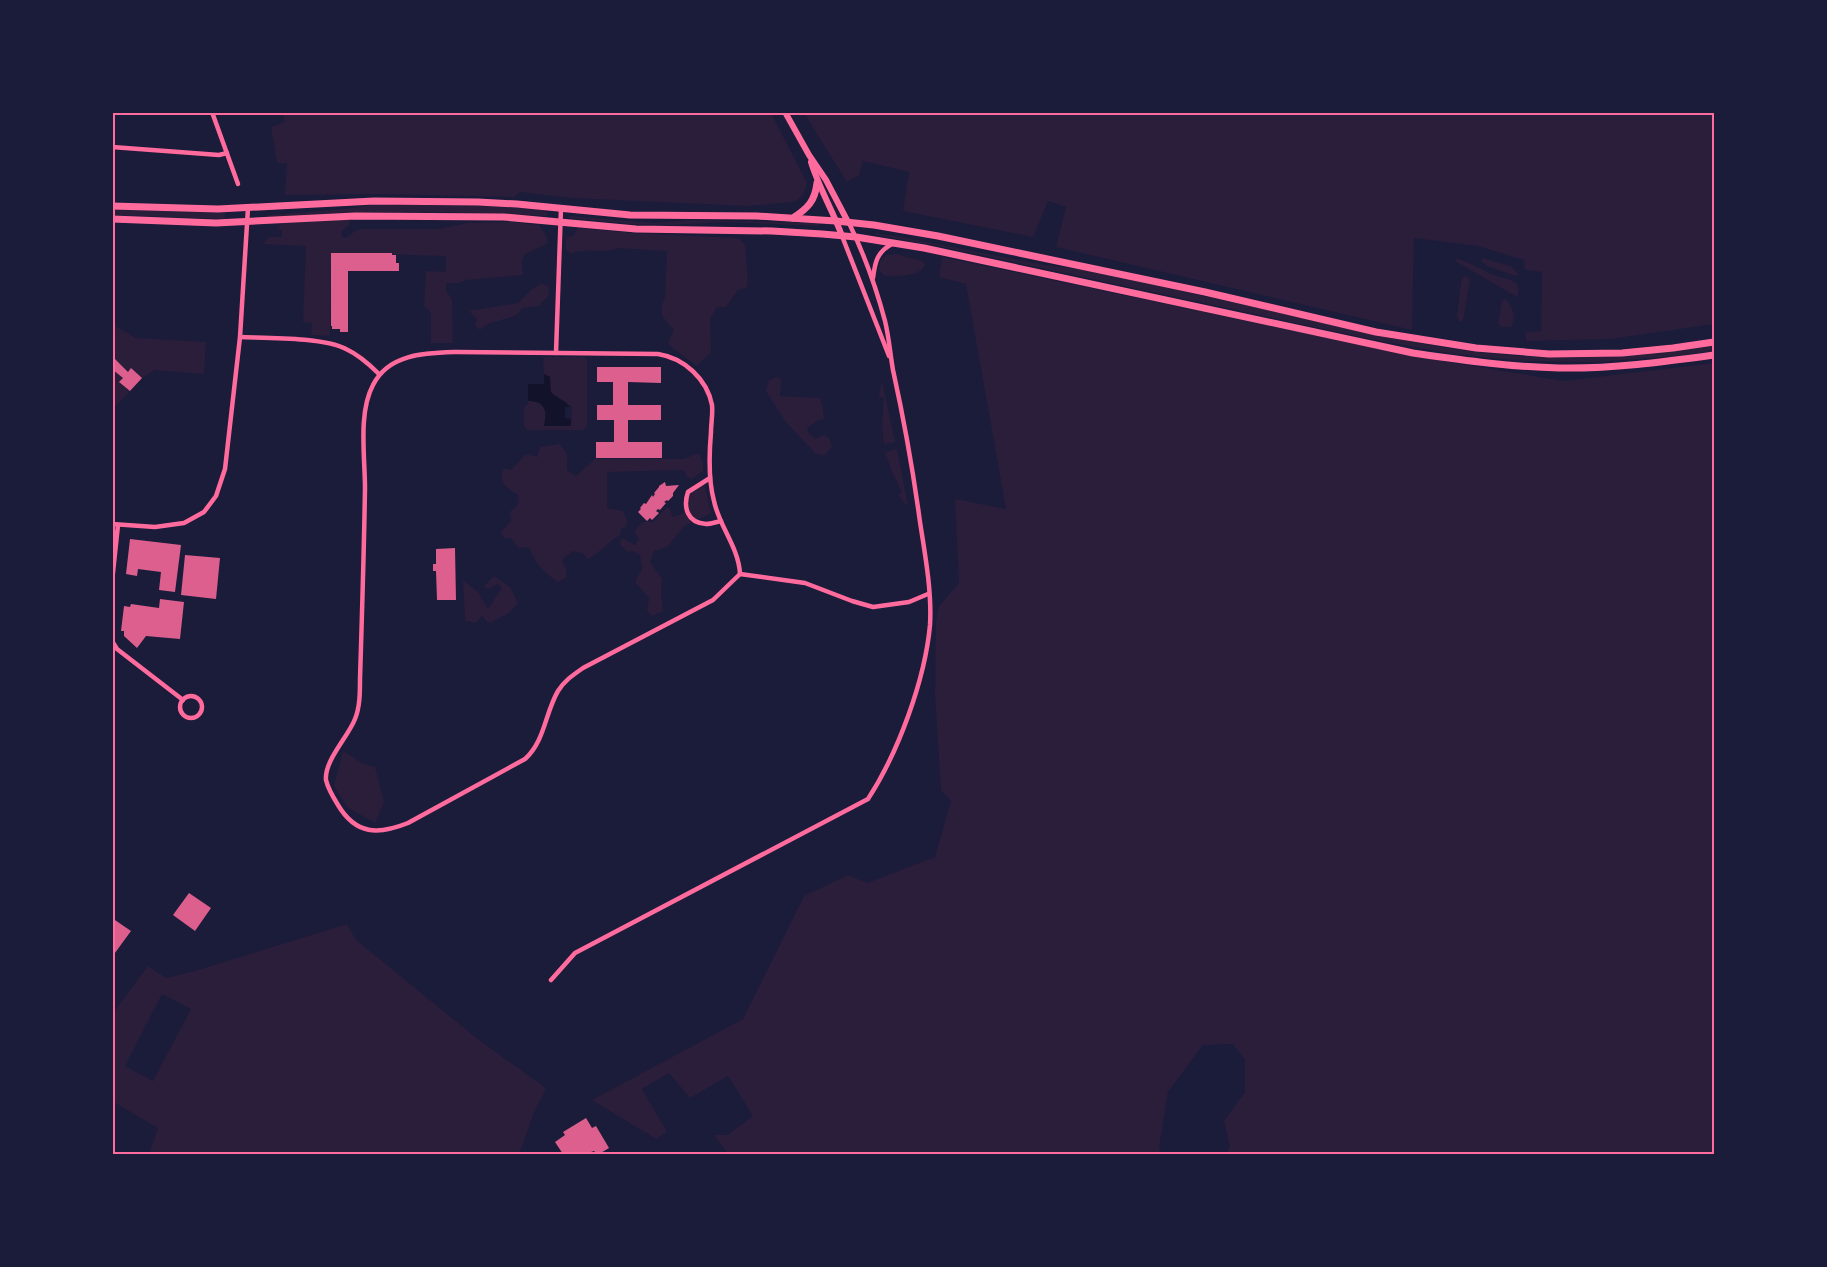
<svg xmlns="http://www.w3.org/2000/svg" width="1827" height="1267" font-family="Lora,serif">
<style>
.green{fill:#2a1e3b;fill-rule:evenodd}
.water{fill:#12122b}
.building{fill:#dd5f8e}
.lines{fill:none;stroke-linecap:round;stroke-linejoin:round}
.minor{stroke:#ff6b9d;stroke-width:4.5}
.secondary{stroke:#ff6b9d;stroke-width:6}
.primary{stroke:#ff6b9d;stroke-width:7}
.neatline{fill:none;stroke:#ff6b9d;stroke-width:2}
</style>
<rect width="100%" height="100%" fill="#1b1b3a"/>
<g class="green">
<path d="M 282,113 L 771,113 L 807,183 C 805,192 803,198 793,202 L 747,206 L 572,198 L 520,192 L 514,197 L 382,194 L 285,195 L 287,163 L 277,163 L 271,127 L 285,122 Z"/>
<polygon points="804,113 1714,113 1714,324 1611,339 1526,341 1526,332 1541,331 1542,272 1525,270 1524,260 1478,246 1414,238 1412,330 1056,247 1066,207 1048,201 1033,237 903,211 909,172 863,161 859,175 847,182"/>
<path d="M 381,204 L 518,207 L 544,210 L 548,214 L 546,216 C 453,210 361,211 268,217 L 268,215 L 345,209 Z"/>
<polygon points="112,209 225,213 225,219 113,215"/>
<polygon points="571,216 654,223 693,220 819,223 819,226 724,222 671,225 629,224 569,218"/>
<path d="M 347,219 L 350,221 L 349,225 L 341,232 L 342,237 L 346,238 L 355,231 L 361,229 L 439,229 L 467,223 L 512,222 L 539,225 L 546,235 L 548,243 C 528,255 519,248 523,275 L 466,280 L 459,283 L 446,283 L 446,291 L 452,299 L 453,343 L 431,343 L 431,313 L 424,306 L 426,271 L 446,272 L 446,256 L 331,253 L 330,336 L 311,335 L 312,323 L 303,322 L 306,246 L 262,244 L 269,237 L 282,237 L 282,231 L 278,227 L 282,223 Z"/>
<path d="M 578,228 L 631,233 L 738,238 L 746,246 C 745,260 749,273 747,287 L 737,291 L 726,307 L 717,307 L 710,319 L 711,352 L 697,366 C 690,360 672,349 668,343 L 674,330 L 662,316 L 662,306 L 665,296 L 667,251 L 618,248 C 603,255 585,246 571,254 L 566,250 L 566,240 L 567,237 L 573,236 Z"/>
<path d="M 876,233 C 923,240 968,251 1014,259 C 1035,264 1056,266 1077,269 C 1130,279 1183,292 1236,303 C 1311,319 1386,340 1462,350 C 1546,362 1630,358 1714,346 L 1714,351 L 1665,357 L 1596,362 L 1523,361 L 1454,354 L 1370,339 L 939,246 L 876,235 Z"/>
<path d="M 896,254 L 923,261 L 925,265 C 920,277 895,277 884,275 L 879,270 L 880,262 L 886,255 Z"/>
<polygon points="942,257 1412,356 1564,381 1714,363 1714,1154 1226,1154 1230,1146 1224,1121 1245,1092 1245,1060 1233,1044 1203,1045 1168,1092 1159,1147 1161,1154 728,1154 714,1135 727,1135 753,1116 728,1076 690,1098 669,1073 642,1089 667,1132 656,1139 592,1100 743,1019 804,896 848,875 867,883 935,857 951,801 941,790 935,694 936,622 939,606 959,583 955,499 1006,509 966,284 939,277"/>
<polygon points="1482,258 1511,266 1518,274 1515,276 1487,266 1482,262"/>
<path d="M 1456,259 C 1468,260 1484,272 1497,276 C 1503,278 1511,279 1516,283 C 1520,288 1519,291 1517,297 L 1455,261 Z"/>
<polygon points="1467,276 1470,280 1463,321 1460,322 1457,317 1461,282 1463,277"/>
<polygon points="540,284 548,285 549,295 539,306 523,308 515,316 488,324 480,330 475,326 477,319 469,311 518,303 531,290"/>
<path d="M 1505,299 C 1513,306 1517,318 1511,327 L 1501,327 L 1498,322 L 1502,301 Z"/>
<polygon points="113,325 136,338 206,342 204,374 155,370 142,378 132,369 128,372 115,360 113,362"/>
<path d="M 543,357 L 584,357 L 587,360 L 587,426 L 584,430 L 527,430 L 524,426 L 524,408 L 528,404 L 528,401 C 545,401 548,411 544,426 L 571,425 L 572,407 L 557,399 L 550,392 L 550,377 L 544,374 Z"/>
<polygon points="113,369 123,378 119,382 130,391 115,406 113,426"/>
<polygon points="777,377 781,379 780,396 820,398 823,408 824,419 817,421 807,428 809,434 815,439 824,435 829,438 832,447 824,456 815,453 785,421 766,391 769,380"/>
<polygon points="882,381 895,442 884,444 882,427 884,398 879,397 879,395"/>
<path d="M 560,444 L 567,454 L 567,470 L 576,476 L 595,459 L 684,459 L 695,454 L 699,454 L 703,462 L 703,471 L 692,479 L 687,477 L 684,470 L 607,472 L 607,508 L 623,511 L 627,521 L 626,527 L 621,529 L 620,535 C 608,542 600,553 588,559 L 582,553 L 572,551 L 562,560 L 566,569 L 566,578 L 558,582 C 545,574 535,563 530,549 L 526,547 L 518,548 L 511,538 L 505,538 L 500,533 L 511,521 L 510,512 L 519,503 L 518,495 C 507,488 496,482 504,468 L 511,470 L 526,454 L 537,457 L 540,447 Z"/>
<polygon points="897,449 908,507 898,495 902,492 893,474 885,452"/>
<path d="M 704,483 L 711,513 L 684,526 L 667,547 L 654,551 L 650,562 L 662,579 L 661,595 L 663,611 L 652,616 L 647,610 L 649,598 L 635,582 L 642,569 L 640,555 L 633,551 L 627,552 L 620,544 L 622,538 L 635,545 L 639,539 L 634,531 L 643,522 L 653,522 L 667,507 L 670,508 L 672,517 L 683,514 C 687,499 691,491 704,483 Z"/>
<polygon points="494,576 510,587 518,603 509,613 490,623 485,620 482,616 476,623 465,621 463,580 478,592 488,609 502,588 498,584 487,589 484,586"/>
<polygon points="343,751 362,763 375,767 384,802 375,823 347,807 334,786"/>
<path d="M 347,924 L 356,940 L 479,1040 L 546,1088 L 534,1113 L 519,1154 L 149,1154 L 158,1128 L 112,1101 L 113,1013 L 148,966 L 166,978 L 195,971 ZM 162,994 L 191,1009 L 153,1081 L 125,1066 Z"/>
</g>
<path class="water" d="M 544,374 L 550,377 L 551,392 C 556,398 567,401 570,407 L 565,407 L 565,418 L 571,419 L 571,426 L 544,426 C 548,411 545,401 528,401 L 528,384 L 544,384 Z"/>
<g class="building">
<polygon points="331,253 392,253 392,255 396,255 396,263 399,263 399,271 348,271 348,332 340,332 340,329 332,329 332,326 331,326"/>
<polygon points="115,359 128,372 131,368 142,378 130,391 119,382 123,378 112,369 112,362"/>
<polygon points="597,367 661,367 661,383 628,382 628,405 661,405 661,420 628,420 628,442 662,442 662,458 596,458 596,442 614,442 614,420 597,420 597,405 613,405 613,382 597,382"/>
<polygon points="665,482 666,486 679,485 673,493 673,496 668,501 667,500 664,502 666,503 660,510 658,509 656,511 659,513 652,520 650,518 647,521 638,512 641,509 640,508 644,503 646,504 652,495 653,497 655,494 654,493 659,487 659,486"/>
<polygon points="130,539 181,545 175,592 159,590 161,572 138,569 137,576 126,574"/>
<polygon points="455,548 456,600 437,600 436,571 433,571 433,564 436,564 436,549"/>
<polygon points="185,555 220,558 216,599 181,595"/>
<polygon points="160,599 184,602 180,639 146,636 137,648 124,636 124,631 121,631 124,606 130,607 131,604 159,608"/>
<polygon points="189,893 211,908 195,931 173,915"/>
<polygon points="112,918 131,931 112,957"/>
<polygon points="586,1118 592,1128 596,1126 609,1148 599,1154 597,1154 594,1151 591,1152 593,1154 563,1154 555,1142 565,1135 563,1132"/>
</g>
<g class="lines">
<g class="minor">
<polyline points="212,112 238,184"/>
<polyline points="112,147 219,155 227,153"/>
<polyline points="842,236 889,356"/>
<path d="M 873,278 C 875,262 877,252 892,244"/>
<path d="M 240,337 C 267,338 324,337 346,349 C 359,355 369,364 379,374"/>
<path d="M 457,352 L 658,354 C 684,358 707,379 712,405 C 713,414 711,423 711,432 C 709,455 708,479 714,501 C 719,526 739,548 740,574 L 713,600 L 583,668 C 573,675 564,681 558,691 C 545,713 545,741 525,759 L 408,823 C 378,835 356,835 338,805 C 333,797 328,789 326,780 C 324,761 348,737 355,719 C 360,707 360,692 360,679 C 362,615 364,552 365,488 C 365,457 358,413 373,385 C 389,353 427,353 457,352 Z"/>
<polyline points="556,353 561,208"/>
<path d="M 710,478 L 688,492 C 683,507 687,523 706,524 C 711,524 716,522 721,521"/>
<polyline points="112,524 155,527 184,523 204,512 216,496 225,469 240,337 248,208"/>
<polyline points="740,574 805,583 852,601 873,607 909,602 928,594"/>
<polyline points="112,582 118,525"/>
<polyline points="112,641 117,649 183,700"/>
<circle cx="191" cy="707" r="11"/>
<path d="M 551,980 L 575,953 L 868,799 C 898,753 925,680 930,625 C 932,592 925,554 920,522 C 913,470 904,420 893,370 C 890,353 889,337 885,321 C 876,287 864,254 849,223"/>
</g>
<g class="secondary">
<polyline points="785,112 809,155 826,180 848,222"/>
<path d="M 811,162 C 819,188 833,211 842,236"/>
</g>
<g class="primary">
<polyline points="112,206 218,209 374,201 478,202 517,204 630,215 757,216 836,221 874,225 938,236 1205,292 1376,332 1476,348 1549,354 1622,353 1673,348 1714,342"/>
<path d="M 793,218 C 808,208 815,201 817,183"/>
<path d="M 112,219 L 216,223 L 355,216 L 504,217 L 636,229 L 772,231 L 822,234 L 856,237 L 924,248 L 1413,353 C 1462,360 1510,367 1559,368 C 1611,369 1663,362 1714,355"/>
</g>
</g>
<rect width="1827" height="1267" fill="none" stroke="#1b1b3a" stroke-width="228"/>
<rect x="114" y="114" width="1599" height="1039" class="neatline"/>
</svg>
